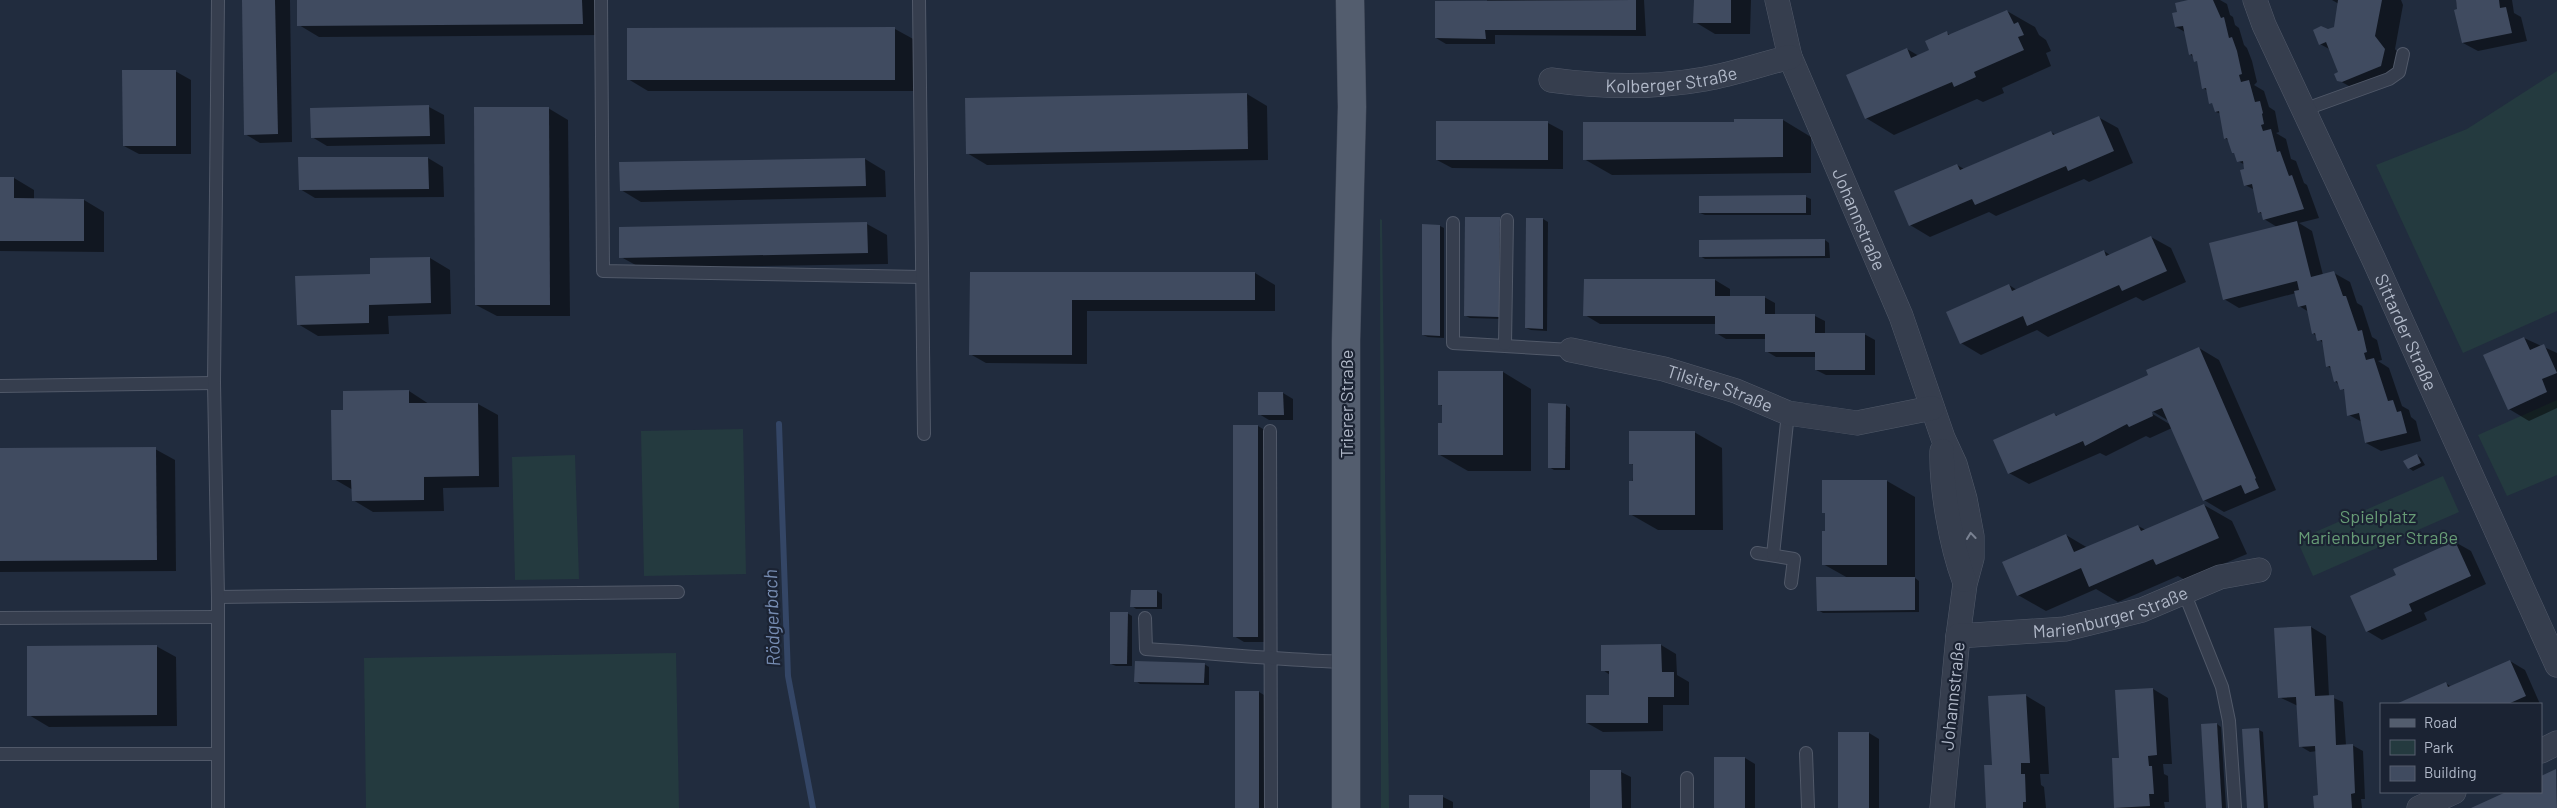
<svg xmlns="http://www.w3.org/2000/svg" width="2557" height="808" font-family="Barlow,sans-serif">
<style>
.green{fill:#243a3f}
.shadow{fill:#0007;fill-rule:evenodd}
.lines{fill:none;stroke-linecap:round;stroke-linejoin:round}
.stream{stroke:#344666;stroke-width:6}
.building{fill:#404b60}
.lane-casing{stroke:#515969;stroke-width:14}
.street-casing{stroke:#515969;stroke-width:25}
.primary-casing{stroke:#3f4757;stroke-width:29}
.lane{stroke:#363e4e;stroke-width:12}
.street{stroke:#363e4e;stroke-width:24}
.primary{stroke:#535d6e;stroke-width:28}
.oneway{stroke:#7a8292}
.labels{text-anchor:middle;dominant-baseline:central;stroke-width:4.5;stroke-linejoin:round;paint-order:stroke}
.street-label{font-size:18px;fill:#b1b9c9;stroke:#1b2333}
.park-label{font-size:18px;fill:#679c76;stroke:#1b2333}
.water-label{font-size:19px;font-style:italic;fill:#778db3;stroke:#1b2333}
</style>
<rect width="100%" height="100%" fill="#212c3e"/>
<g class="green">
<polygon points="2557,71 2557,311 2463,353 2376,165 2467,129"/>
<polygon points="1380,219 1382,220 1389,808 1381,808"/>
<polygon points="2557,400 2557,475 2507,496 2478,435"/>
<polygon points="743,429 746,574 644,576 641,431"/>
<polygon points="575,455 579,579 515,580 512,457"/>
<polygon points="2443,476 2459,512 2313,576 2297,540"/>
<polygon points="676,653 679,808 366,808 364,658"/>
</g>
<g class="shadow">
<polygon points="243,0 290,0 292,142 260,143 245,134"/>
<polygon points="298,0 602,0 602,35 319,37 299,25"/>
<polygon points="1487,0 1644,0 1646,36 1495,35 1495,44 1446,44 1436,38 1487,3"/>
<polygon points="1695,0 1751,0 1750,34 1715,34 1695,22"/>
<polygon points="2193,0 2220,0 2227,4 2230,15 2233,17 2235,25 2239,28 2244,45 2247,48 2252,61 2257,82 2254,85 2264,91 2269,107 2275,111 2279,132 2276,133 2286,139 2291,159 2296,161 2304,183 2307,185 2319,218 2299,223 2312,231 2323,275 2334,273 2350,282 2357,303 2362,306 2372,337 2377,340 2382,360 2378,361 2389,368 2402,406 2409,410 2411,417 2416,421 2421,441 2381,451 2366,443 2362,422 2349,415 2346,392 2335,381 2332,369 2327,366 2323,343 2313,333 2309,312 2299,306 2296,293 2239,308 2224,299 2277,227 2264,219 2263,215 2259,212 2255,190 2245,185 2245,165 2238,161 2229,141 2225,138 2221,114 2216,112 2208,91 2203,88 2199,63 2190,54 2185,32 2176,27 2178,13"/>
<polygon points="2332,0 2401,0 2403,5 2395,49 2405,62 2358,91 2338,80 2340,73 2331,50 2320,44 2328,30 2335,27 2339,4"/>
<polygon points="2456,0 2512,0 2514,13 2521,17 2527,41 2478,51 2463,43"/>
<polygon points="2007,11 2035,27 2039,35 2046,40 2051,51 2046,53 2051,66 2002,88 2004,93 1983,102 1977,99 1894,135 1866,118 1848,76 1907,49 1919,56 1930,51 1946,33 1951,35"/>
<polygon points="895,29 915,40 915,91 648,91 628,79"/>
<polygon points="175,71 191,80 191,154 139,154 124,146"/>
<polygon points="1247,94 1267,106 1268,160 987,165 967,153"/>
<polygon points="429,107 444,115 445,144 327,146 312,137"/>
<polygon points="548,108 568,120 570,316 497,316 476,305"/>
<polygon points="2098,117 2118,128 2133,163 2089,182 2084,179 1996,216 1989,212 1930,237 1910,225 1957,165 1964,169 2051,132 2056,135"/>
<polygon points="1783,120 1811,137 1811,173 1612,175 1584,159 1735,123"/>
<polygon points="1548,123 1563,131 1563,169 1452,168 1437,160"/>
<polygon points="299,158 428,158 443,167 444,197 315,198 300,189"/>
<polygon points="865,159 885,171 886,197 641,202 621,190 621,164"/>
<polygon points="0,178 14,178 34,190 34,200 84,200 104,212 104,252 0,251"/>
<polygon points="1806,197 1811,199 1811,215 1705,215 1700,213"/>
<polygon points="1500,219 1504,221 1503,319 1470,318 1466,316"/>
<polygon points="1527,219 1543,219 1548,222 1547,331 1531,330 1526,328"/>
<polygon points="867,224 887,235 888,264 641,268 621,257"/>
<polygon points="1440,226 1444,228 1444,338 1428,337 1423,335"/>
<polygon points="2151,237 2171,248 2186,282 2143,301 2136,297 2048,337 2037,330 1981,355 1961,343 2009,285 2017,290 2104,251 2110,255"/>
<polygon points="1825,240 1829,243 1830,258 1705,259 1700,256"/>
<polygon points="430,258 450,270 451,314 388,316 389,334 318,336 298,324 372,276"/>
<polygon points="1255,273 1275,285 1275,311 1087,311 1087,364 986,363 970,354 971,300"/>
<polygon points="1715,280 1730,289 1730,297 1764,297 1775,303 1775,315 1815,316 1825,321 1825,334 1864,334 1875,340 1875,375 1826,375 1816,370 1816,357 1776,357 1766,351 1766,339 1726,339 1716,333 1716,324 1600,324 1585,315"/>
<polygon points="2524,338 2557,353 2557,408 2529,421 2509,409"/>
<path d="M 2199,348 L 2219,360 L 2276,490 L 2224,512 L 2204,500 L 2172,428 L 2150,438 L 2146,436 L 2106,456 L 2100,453 L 2029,484 L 2009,473 L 2054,414 L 2058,416 L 2149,376 ZM 2147,408 L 2169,421 L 2171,425 L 2146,410 Z"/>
<polygon points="1503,372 1531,389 1531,471 1468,471 1440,455 1444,407 1439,404"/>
<polygon points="409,391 429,404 478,404 498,415 499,487 443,488 444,511 373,512 353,500 353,490 334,479 344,411"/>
<polygon points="1259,393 1283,393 1293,399 1293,420 1269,420 1259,414"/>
<polygon points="1566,405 1570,408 1570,470 1554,470 1549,467"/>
<polygon points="1234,426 1258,426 1268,432 1268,642 1244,642 1234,636"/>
<polygon points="1694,432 1722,448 1723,530 1658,530 1630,514 1634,465 1630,463"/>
<polygon points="0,449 155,449 175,460 176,571 0,572"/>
<polygon points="2417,455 2421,458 2425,465 2413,471 2409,468"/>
<polygon points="1887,481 1915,497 1915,578 1919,581 1919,612 1823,613 1818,610 1848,578 1823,564 1827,532"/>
<polygon points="2204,505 2232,521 2247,554 2185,580 2178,576 2118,602 2096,589 2046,611 2018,595 2066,535 2088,548 2138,526 2146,530"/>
<polygon points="2455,542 2471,551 2486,584 2424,613 2427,620 2382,640 2367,631 2397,576"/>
<polygon points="1157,591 1162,594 1162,609 1136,609 1132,606"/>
<polygon points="1127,613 1132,616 1132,666 1116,666 1111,664"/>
<polygon points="2311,627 2326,636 2329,696 2343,702 2346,745 2352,745 2363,751 2365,799 2361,799 2362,808 2315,808 2319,796 2317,751 2310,752 2300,746 2298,706 2279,697 2276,629"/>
<polygon points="1661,645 1676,654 1677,675 1689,682 1689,705 1663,705 1663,731 1603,732 1587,723 1611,696 1610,675 1603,670 1602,646"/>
<polygon points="156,646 176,657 177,726 49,727 29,715"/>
<polygon points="2510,661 2525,670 2540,704 2400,704 2445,683 2452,687"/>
<polygon points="1204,664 1209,667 1209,685 1140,684 1136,681"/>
<polygon points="2153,689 2168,698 2172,764 2163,764 2164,774 2168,776 2169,802 2164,802 2165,808 2116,808 2113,759 2120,759"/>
<polygon points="1259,692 1269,698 1269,808 1236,808"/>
<polygon points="2025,695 2045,707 2049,774 2040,774 2041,785 2044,787 2046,808 1987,808 1993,766"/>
<polygon points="2217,724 2221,727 2226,808 2207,808"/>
<polygon points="2259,730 2263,732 2268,808 2248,808"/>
<polygon points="1869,733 1879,739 1879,808 1840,808"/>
<polygon points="1745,758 1755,764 1755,808 1716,808"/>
<polygon points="2556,770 2557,808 2474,808 2509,792 2541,792 2541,777"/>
<polygon points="1591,772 1621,772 1631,777 1631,808 1592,808"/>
<polygon points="1443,797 1453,802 1453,808 1411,808"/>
</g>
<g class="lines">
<polyline class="stream" points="779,424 788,676 813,808"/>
</g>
<g class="building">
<polygon points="242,0 275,0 278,134 244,135"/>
<polygon points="297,0 582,0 583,24 297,26"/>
<polygon points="1636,0 1636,30 1485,30 1486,39 1435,38 1435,1"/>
<polygon points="1694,0 1731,0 1731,23 1693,23"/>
<polygon points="2188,0 2213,0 2221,18 2224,17 2229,38 2232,37 2237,51 2242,74 2239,75 2241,82 2249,80 2255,102 2260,101 2263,113 2262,114 2264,124 2261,125 2263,131 2271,129 2277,152 2280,151 2289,176 2292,175 2304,209 2263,220 2261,212 2258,213 2252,184 2244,186 2240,170 2244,169 2243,161 2237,162 2234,153 2232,153 2227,138 2224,139 2219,111 2215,112 2212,103 2209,104 2206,88 2202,89 2197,61 2194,62 2192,54 2189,55 2183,26 2175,27 2172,13 2177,12 2175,3"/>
<polygon points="2338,0 2382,0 2375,36 2385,49 2381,66 2342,82 2337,81 2334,74 2338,72 2326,42 2319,45 2313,30 2321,26 2328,29 2334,27"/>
<polygon points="2456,0 2499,0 2500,8 2506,7 2512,33 2462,43 2454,10 2457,9"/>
<polygon points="2007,10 2014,24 2018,22 2024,35 2018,37 2024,50 1974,72 1976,77 1954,87 1952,82 1865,119 1846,75 1907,48 1911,58 1929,50 1925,41 1947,31 1948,35"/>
<polygon points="895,27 895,80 627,80 627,28"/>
<polygon points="122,70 176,70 176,146 123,146"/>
<polygon points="1247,93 1248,149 966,154 965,98"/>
<polygon points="429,105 430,136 311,138 310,108"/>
<polygon points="474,107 549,107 550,305 475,305"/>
<polygon points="2099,116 2114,151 2068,171 2066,166 1975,205 1972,199 1909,226 1894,191 1957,164 1960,170 2051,131 2053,135"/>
<polygon points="1734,119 1783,119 1783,157 1583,160 1583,122 1734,122"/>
<rect x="1436" y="121" width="112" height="39"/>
<polygon points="298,157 428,157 429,189 299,190"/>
<polygon points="865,158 866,186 620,191 619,162"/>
<polygon points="0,177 14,177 14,198 84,199 84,241 0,241"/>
<polygon points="1806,195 1806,213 1699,213 1699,196"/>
<polygon points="1465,217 1500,217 1499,317 1464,316"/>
<polygon points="1526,218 1543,218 1543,329 1525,328"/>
<polygon points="2297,221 2311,277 2334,271 2343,296 2346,296 2358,331 2362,330 2367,352 2364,353 2366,360 2374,358 2388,401 2393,400 2397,412 2401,411 2407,433 2365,443 2359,413 2347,416 2344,389 2340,390 2337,381 2334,382 2330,366 2326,367 2322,340 2317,341 2315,333 2312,334 2306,305 2298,307 2294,291 2299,290 2297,281 2223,300 2209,243"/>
<polygon points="867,222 868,253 619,258 619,227"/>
<polygon points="1422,224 1440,225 1440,336 1422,335"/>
<polygon points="2151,236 2167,271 2122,291 2119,285 2027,326 2023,316 1960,344 1946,312 2009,284 2012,291 2104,250 2106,256"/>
<polygon points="1825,239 1825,256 1699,257 1699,240"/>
<polygon points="430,257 431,303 369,305 369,323 297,325 295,276 370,274 370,258"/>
<polygon points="970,272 1255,272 1255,300 1072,300 1072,355 969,355"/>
<polygon points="1584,279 1715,279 1715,296 1765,296 1765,314 1815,314 1815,333 1865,333 1865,370 1815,370 1815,352 1765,352 1765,334 1715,334 1715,316 1583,316"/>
<polygon points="2524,337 2530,350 2544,344 2557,373 2542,379 2547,392 2508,410 2483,355"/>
<polygon points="2199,347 2256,478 2255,479 2259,488 2245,494 2241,485 2203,501 2162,408 2152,412 2153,416 2129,427 2127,424 2085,446 2083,441 2008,474 1993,440 2054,413 2056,416 2148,375 2146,370"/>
<polygon points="1438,371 1503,371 1503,455 1438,455 1438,423 1442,423 1442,405 1438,405"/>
<polygon points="409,390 409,403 478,403 479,476 424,477 424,500 352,501 351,480 332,480 331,410 343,410 343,391"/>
<polygon points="1258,392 1283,392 1284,415 1258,415"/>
<polygon points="1548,403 1566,404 1565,468 1548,468"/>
<rect x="1233" y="425" width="25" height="212"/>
<polygon points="1629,431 1695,431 1695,515 1629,515 1629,481 1633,481 1633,464 1629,464"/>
<polygon points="156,447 157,560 0,561 0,448"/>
<polygon points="2417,454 2421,463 2408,469 2403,461"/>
<polygon points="1822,480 1887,480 1887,565 1822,565 1822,531 1825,531 1825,513 1822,513"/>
<polygon points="2204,504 2219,538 2156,565 2153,559 2089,587 2081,568 2017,596 2002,562 2066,534 2074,552 2138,525 2141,531"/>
<polygon points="2455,541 2471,576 2409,604 2412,611 2366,632 2350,596 2396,575 2393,569"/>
<polygon points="1816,577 1915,577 1915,610 1817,611"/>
<polygon points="1131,590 1157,590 1157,607 1130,607"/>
<polygon points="1110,612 1128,612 1127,664 1110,664"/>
<polygon points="2311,626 2315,696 2334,695 2336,745 2353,744 2355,793 2351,794 2352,808 2314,808 2313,796 2318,795 2315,746 2299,747 2296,697 2278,698 2274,628"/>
<polygon points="1661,644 1662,672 1674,672 1674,697 1648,697 1648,723 1586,723 1586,695 1609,695 1609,671 1601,671 1601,645"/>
<polygon points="157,645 157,715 27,716 27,646"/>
<polygon points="2510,660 2526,696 2508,704 2396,704 2446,682 2448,687"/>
<polygon points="1135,661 1205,663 1204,683 1134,682"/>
<polygon points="2153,688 2157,755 2148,756 2149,766 2152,766 2154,794 2149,794 2150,806 2114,808 2112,758 2119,758 2115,690"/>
<rect x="1235" y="691" width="24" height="117"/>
<polygon points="2026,694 2030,763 2021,763 2021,774 2025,774 2026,802 2023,802 2023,808 1986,808 1984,765 1992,765 1988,696"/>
<polygon points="2217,723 2222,808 2206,808 2201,724"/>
<polygon points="2259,728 2264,808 2247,808 2242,729"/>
<rect x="1838" y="732" width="31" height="76"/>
<rect x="1714" y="757" width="31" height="51"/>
<polygon points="2556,769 2557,808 2471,808 2506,792 2541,792 2541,776"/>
<polygon points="1590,770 1621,770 1622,808 1590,808"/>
<rect x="1409" y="795" width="34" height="13"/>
</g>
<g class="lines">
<g class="lane-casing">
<g id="lane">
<polyline points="601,0 603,271 922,277"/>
<polyline points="919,0 924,434"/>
<polyline points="2303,110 2389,79 2399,72 2403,54"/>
<polyline points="1453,223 1453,343 1571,350"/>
<polyline points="1505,344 1507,220"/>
<polyline points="0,386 214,383"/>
<polyline points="1270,431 1271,808"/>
<polyline points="1757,553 1794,559 1791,583"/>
<polyline points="1773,555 1788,413"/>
<polyline points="2184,592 2222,687 2229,721 2235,808"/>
<polyline points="218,597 678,592"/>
<polyline points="0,618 217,617"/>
<path d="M 1145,618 L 1146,649 C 1213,653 1280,660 1346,662"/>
<polyline points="1806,753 1808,808"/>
<polyline points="0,754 218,754"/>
<polyline points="1687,778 1687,808"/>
<polyline points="218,808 218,597 214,383 218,0"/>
</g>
</g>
<g class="street-casing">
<g id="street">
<path id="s1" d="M 1777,0 L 1790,57 L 1901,316 L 1943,438 L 1955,464 L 1965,499 L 1972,536 L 1972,558 L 1965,584 L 1958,636 L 1942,808"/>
<path id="s2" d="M 2255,0 L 2264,25 L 2374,260 L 2557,665"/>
<path id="s3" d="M 1551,80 C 1601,87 1655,88 1705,79 C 1733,74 1762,64 1790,57"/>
<path id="s4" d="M 1571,350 L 1664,369 L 1736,391 L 1788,413 L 1857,423 L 1932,408"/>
<path d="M 1942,451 C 1941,488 1951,545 1964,580"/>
<path id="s5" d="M 1958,636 L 2065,629 L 2142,610 L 2220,577 L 2259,570"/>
<polyline points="2541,751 2557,743"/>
<polyline points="2419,808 2454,792"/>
</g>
</g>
<g class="primary-casing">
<polyline id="primary" points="1346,808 1346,341 1352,107 1350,0"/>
</g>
<use href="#lane" class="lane"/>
<use href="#street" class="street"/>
<use href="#primary" class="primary"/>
</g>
<defs><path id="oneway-chevron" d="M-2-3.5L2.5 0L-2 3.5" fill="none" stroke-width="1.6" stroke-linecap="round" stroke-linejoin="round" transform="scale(1.25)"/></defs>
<use class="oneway" href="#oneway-chevron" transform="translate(1971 536) rotate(-96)"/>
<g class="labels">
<g class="street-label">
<text stroke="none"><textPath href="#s3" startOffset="121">Kolberger Straße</textPath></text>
<text stroke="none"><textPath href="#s1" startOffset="235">Johannstraße</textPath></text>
<text stroke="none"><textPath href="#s2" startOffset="365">Sittarder Straße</textPath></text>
<text stroke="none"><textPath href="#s4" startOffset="154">Tilsiter Straße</textPath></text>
<text transform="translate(1346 404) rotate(-90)">Trierer Straße</text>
<text stroke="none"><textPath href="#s5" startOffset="155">Marienburger Straße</textPath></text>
<text transform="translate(1952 696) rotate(-84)">Johannstraße</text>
</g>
<g class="park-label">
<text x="2378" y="516">Spielplatz<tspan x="2378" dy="21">Marienburger Straße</tspan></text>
</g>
<g class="water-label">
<text transform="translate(771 618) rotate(-92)">Rödgerbach</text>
</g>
</g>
<rect x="2380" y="703" width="162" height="90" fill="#1b2333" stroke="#575f6f"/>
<rect x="2390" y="719" width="25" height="8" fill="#535d6e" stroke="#575f6f"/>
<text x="2424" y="728" font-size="15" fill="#b1b9c9">Road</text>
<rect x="2390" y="740" width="25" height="15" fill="#243a3f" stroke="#575f6f"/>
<text x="2424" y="753" font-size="15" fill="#b1b9c9">Park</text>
<rect x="2390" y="766" width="25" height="15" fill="#404b60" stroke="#575f6f"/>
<text x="2424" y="778" font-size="15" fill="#b1b9c9">Building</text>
</svg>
